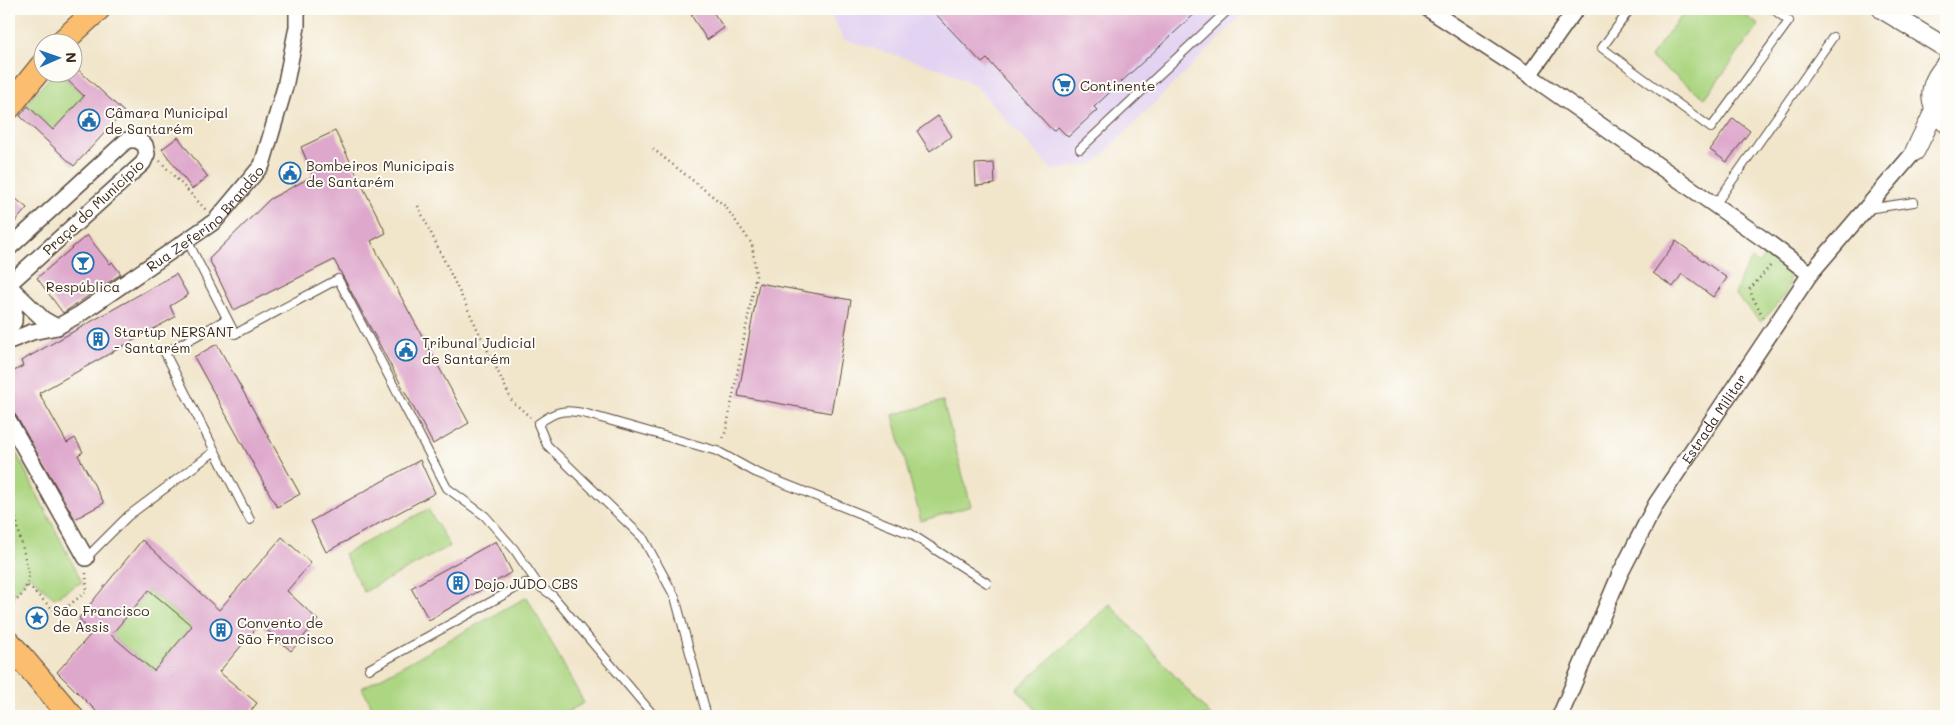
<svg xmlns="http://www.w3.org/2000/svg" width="1955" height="725" font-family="Mali,sans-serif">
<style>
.built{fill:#e3d3f2}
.green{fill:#acd681;stroke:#748050}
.building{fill:#dea8cc;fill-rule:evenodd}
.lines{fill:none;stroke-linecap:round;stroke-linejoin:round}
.service-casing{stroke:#564638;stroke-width:10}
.minor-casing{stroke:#564638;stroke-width:18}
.tertiary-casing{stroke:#564638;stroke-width:21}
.primary-casing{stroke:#564638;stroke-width:26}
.path{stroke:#564638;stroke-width:2.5;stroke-dasharray:1 4;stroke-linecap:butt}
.service{stroke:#fff;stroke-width:8}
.minor{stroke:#fff;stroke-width:15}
.tertiary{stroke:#fff;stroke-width:19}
.primary{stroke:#fbbd6e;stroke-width:24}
.labels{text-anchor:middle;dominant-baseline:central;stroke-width:4;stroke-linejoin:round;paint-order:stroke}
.poi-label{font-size:14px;fill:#3b2a1e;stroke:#fdfcf7;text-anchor:start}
.street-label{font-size:14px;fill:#3b2a1e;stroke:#fdfcf7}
</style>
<rect width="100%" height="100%" fill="#fdfcf7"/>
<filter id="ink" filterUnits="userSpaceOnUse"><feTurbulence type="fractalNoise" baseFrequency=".02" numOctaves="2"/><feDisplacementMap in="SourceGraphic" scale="10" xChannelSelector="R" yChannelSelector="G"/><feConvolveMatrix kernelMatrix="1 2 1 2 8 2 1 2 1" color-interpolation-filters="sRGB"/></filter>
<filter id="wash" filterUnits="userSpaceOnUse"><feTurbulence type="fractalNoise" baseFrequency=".0096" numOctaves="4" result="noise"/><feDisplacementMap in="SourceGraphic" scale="20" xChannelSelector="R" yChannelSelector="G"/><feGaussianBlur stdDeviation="1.12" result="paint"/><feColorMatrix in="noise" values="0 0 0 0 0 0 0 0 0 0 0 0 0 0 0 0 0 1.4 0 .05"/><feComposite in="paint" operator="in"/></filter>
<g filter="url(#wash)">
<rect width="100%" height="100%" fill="#f1e5ca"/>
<polygon class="built" points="828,9 1248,9 1094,164 1052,170 975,85 944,70 843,39"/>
<g class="green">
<polygon points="1686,9 1736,9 1759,25 1705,98 1650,57"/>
<polygon points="54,73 59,73 84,96 53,130 26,104"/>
<path d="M 1765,255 C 1772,260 1783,265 1787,272 C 1797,288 1771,311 1761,322 L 1735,294 L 1743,273 L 1752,259 L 1758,264 Z"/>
<polygon points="943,401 971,506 921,521 893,415"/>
<polygon points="9,439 82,582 54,598 29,575 10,600 9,599"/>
<polygon points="428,509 450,546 364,592 344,554"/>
<polygon points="149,590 192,626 154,671 111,635"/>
<polygon points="527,597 584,703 559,716 377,716 362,688"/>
<polygon points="1110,604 1211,716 1042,716 1017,689"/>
</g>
<g id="blocks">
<g class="building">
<polygon points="700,9 711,9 724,28 707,40 691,15"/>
<polygon points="931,9 1200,9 1094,107 1097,110 1068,137 1058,127 1053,131 987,59 982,63"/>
<polygon points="72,64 124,112 74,166 20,116 28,106 53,130 84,96 59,72 72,72"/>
<polygon points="938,116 952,136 930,151 917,131"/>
<polygon points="1733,118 1750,131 1727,162 1710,150"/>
<polygon points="335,131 386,233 371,241 469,423 433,444 334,260 234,310 209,259 270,199 313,176 301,147"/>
<polygon points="178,137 208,177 192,189 162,149"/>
<polygon points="994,163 995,184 976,186 975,164"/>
<polygon points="9,193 27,208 9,229"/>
<polygon points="87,235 110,264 112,262 121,274 63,313 37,278"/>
<polygon points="1676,241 1727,278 1713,297 1682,274 1673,287 1653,273"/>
<polygon points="176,274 188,295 170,306 175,317 39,393 67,443 75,438 83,452 78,455 104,503 75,519 9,404 9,374 23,366 21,361"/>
<polygon points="759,283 851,300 831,413 738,396"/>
<polygon points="217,344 300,494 277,507 194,357"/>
<polygon points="420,460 435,493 326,552 311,521"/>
<path d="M 282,537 L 311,563 L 287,591 L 318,620 L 291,651 L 260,624 L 219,672 L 257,703 L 247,716 L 101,716 L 57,672 L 91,634 L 79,618 L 142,540 L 219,610 ZM 149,590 L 192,626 L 154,671 L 111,635 Z"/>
<polygon points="496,541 512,572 429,620 411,588"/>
</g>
</g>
</g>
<g filter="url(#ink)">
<use href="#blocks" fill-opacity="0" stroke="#564638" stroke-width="1"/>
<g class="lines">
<g class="service-casing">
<g id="service">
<polyline points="1630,9 1602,48 1711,128 1789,21 1773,9"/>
<polyline points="1080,149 1229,9"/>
<polyline points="1715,205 1833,37"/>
<polyline points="1867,209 1914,202"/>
<polyline points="187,240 235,334 338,279 447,488 485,516 514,549 539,586"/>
<polyline points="227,319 165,353 250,520"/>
<polyline points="86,558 128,516 215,451"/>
<polyline points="369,669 525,583 539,586 553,596 654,716"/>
<path d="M 707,716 L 675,597 L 643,538 L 547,445 L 538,424 C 556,410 566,409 587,414 L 717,451 L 755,472 L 911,534 L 987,583"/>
</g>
</g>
<g class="minor-casing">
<g id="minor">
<polyline points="1428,9 1529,75 1769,243 1810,274"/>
<polyline points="1529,75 1576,9"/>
<polyline points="9,248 127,140 137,140 145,145 147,154 143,163 9,284"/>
<path id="s1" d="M 9,286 L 43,319 L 57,327 L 80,314 L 215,221 L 262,165 L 285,87 L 297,27 L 297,9"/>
<polyline points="9,329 14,322 15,292"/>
<polyline points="9,341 32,332 57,327"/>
<polyline points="9,421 86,558"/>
<path id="s2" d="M 1560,716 L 1620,574 L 1656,504 L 1810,274 L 1915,151"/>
</g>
</g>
<g class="tertiary-casing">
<g id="tertiary">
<polyline points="1882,9 1946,48"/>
<path d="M 1946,65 C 1928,84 1926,105 1946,123"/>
<polyline points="1915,151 1935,110"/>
</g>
</g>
<g class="primary-casing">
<g id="primary">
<polyline points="62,42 98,9"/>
<polyline points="9,107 42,66"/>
<polyline points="9,643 71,716"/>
</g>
</g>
<g class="path">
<polyline points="653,149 725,206 752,244 756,276 726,431 722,441"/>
<polyline points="160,161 206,210"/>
<polyline points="418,206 512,401 530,417"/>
<path d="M 1762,317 C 1760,307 1752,300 1750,289 L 1772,264"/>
<path d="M 9,489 L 29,575 C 28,586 21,601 9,604"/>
<polyline points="28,586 58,614 87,591 86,573"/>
</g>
<use href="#service" class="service"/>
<use href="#minor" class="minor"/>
<use href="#tertiary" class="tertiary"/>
<use href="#primary" class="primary"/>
</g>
</g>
<defs>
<g id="supermarket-ring" transform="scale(1.125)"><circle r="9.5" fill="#fdfcf7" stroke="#1f6fb2" stroke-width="1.5"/><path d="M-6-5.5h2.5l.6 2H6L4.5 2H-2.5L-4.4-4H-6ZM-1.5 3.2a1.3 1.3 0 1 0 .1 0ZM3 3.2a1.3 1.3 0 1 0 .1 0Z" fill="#1f6fb2"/></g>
<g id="civic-ring" transform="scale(1.125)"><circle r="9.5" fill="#fdfcf7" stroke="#1f6fb2" stroke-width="1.5"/><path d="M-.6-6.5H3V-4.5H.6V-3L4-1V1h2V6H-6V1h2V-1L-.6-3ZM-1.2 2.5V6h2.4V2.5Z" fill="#1f6fb2"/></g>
<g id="bar-ring" transform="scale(1.125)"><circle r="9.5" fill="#fdfcf7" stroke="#1f6fb2" stroke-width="1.5"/><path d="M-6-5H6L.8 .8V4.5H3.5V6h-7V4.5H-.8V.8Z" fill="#1f6fb2"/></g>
<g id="building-ring" transform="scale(1.125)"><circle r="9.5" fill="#fdfcf7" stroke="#1f6fb2" stroke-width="1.5"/><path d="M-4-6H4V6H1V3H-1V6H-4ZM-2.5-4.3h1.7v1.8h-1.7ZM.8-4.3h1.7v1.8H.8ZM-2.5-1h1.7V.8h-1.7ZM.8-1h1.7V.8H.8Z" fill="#1f6fb2"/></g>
<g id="sight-ring" transform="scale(1.125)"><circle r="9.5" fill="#fdfcf7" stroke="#1f6fb2" stroke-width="1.5"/><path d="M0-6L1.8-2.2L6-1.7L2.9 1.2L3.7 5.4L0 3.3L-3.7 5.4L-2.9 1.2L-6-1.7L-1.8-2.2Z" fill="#1f6fb2"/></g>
</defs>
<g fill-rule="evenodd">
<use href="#supermarket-ring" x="1064" y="85"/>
<use href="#civic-ring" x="89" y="120"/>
<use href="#civic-ring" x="290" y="173"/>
<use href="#bar-ring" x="83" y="263"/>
<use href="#building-ring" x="98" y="339"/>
<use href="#civic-ring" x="406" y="350"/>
<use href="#building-ring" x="458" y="583"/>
<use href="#sight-ring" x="37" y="618"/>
<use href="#building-ring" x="221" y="630"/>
</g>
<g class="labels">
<g class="poi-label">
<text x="1080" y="85">Continente</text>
<text x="105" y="112">Câmara Municipal<tspan x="105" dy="16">de Santarém</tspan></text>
<text x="306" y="165">Bombeiros Municipais<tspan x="306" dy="16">de Santarém</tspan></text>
<text x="83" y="286" text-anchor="middle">Respública</text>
<text x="114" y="331">Startup NERSANT<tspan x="114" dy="16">- Santarém</tspan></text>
<text x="422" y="342">Tribunal Judicial<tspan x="422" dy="16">de Santarém</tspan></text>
<text x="474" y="583">Dojo JUDO CBS</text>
<text x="53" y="610">São Francisco<tspan x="53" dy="16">de Assis</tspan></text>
<text x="237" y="622">Convento de<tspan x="237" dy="16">São Francisco</tspan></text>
</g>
<g class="street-label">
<text transform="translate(93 207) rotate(-43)">Praça do Município</text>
<text stroke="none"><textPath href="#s1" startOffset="248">Rua Zeferino Brandão</textPath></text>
<text stroke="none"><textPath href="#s2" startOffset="336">Estrada Militar</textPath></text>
</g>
</g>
<rect width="1955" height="725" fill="none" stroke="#fdfcf7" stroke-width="30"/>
<g transform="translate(58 58) rotate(88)"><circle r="24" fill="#fdfcf7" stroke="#afa8a0"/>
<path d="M0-4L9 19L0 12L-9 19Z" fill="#1f6fb2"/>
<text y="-8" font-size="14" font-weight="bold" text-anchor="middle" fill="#3b2a1e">N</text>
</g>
</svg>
